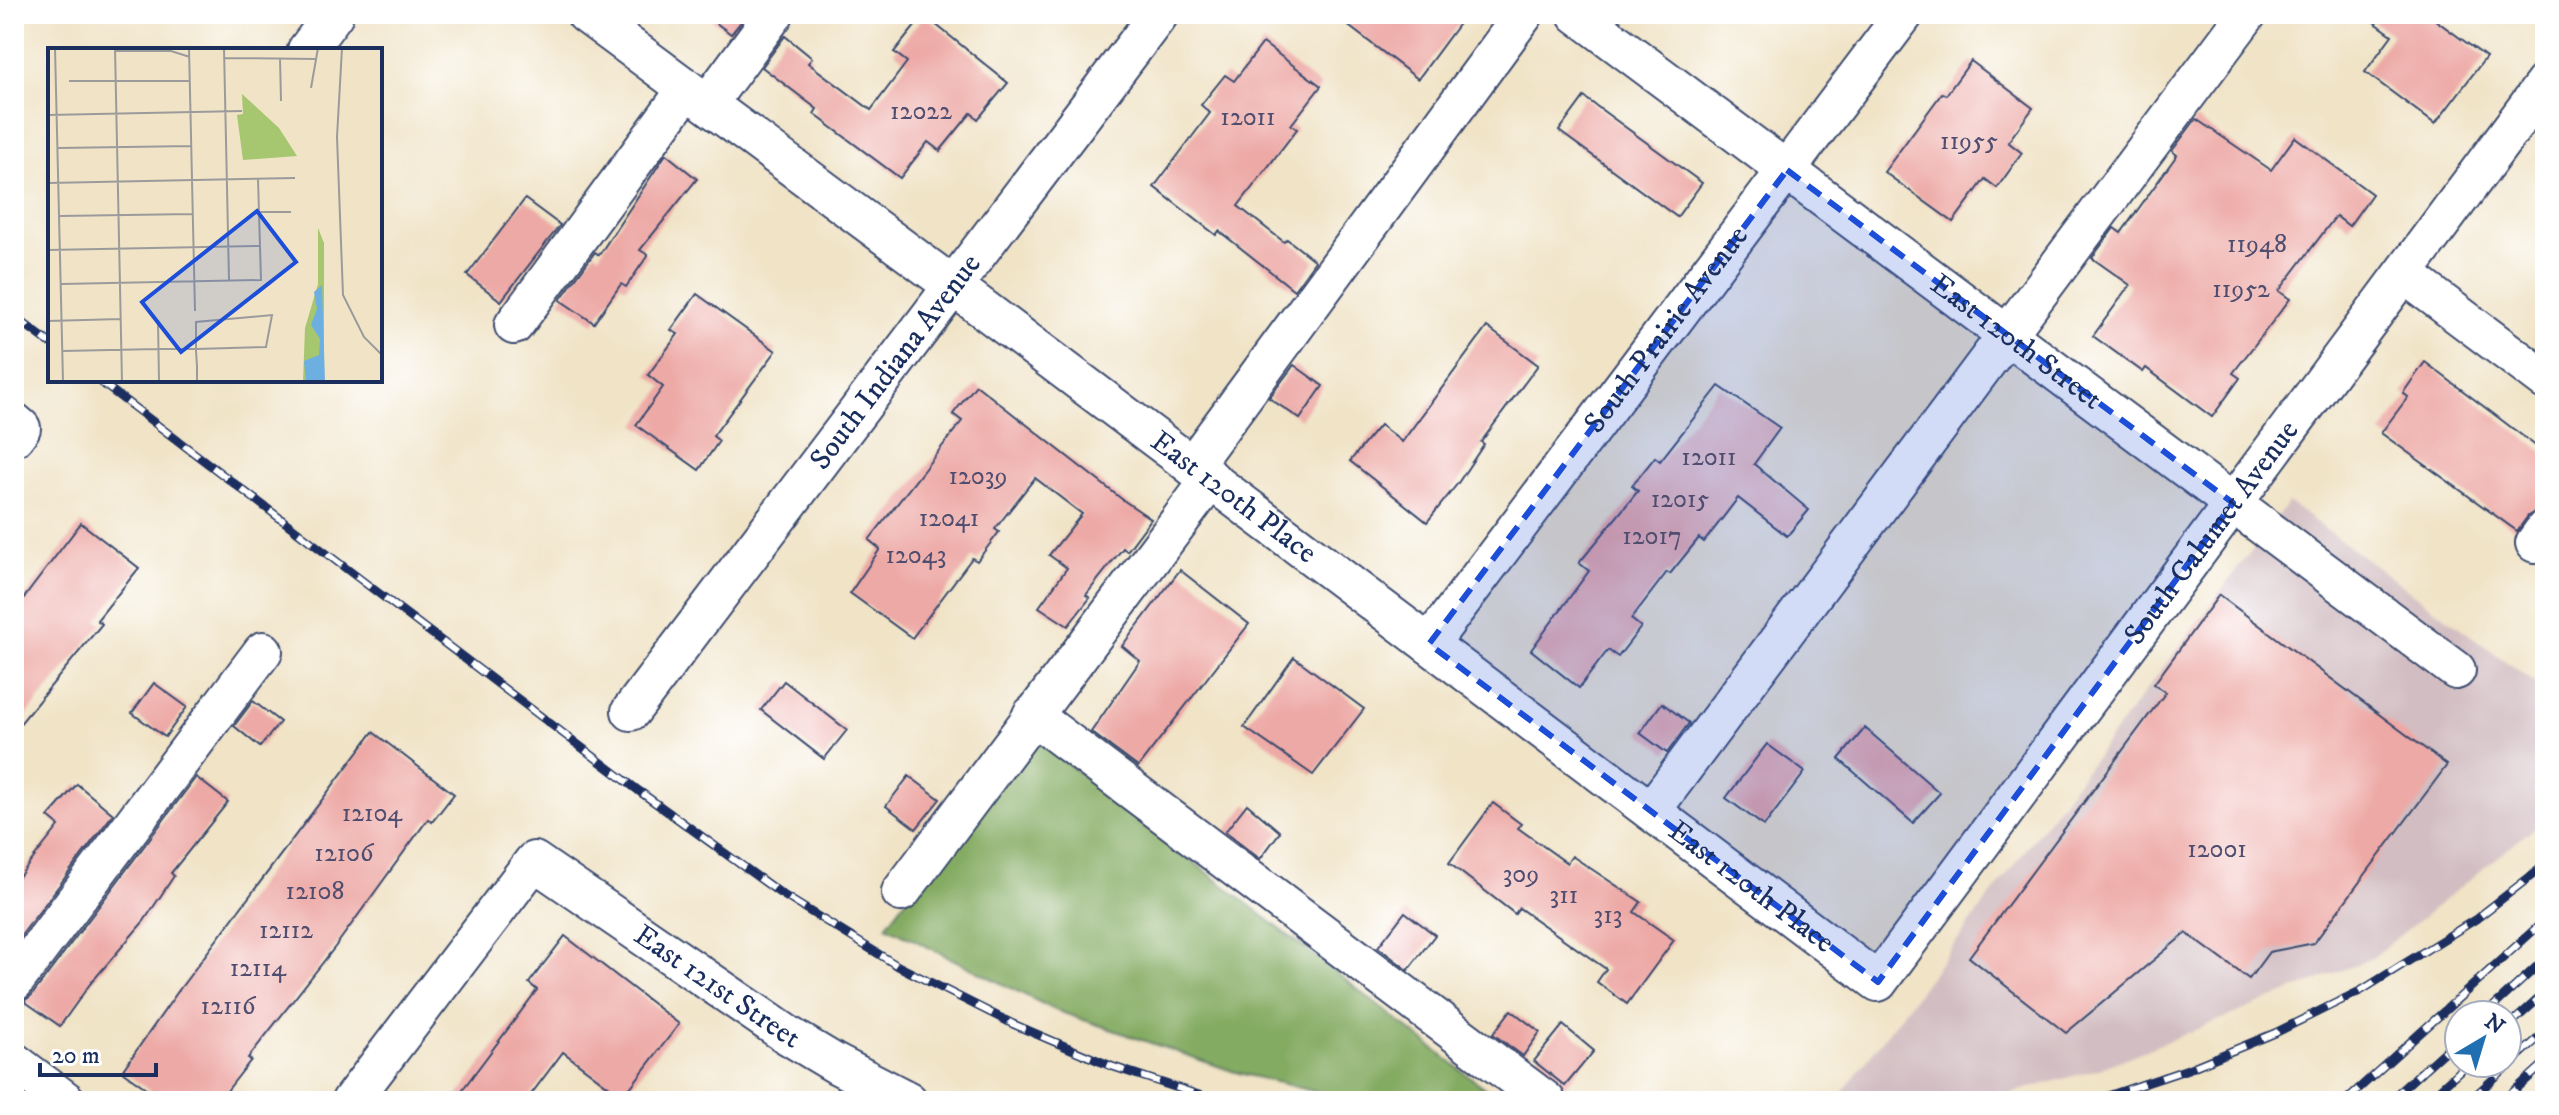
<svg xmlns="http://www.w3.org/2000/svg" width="2559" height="1115" font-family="'IM FELL DW Pica',serif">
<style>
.industrial{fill:#d2bec2}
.forest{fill:#84ab62;stroke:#506d60;stroke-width:2}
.building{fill:#eda9a5}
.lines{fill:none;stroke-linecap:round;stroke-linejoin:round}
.minor-casing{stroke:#3b4a6e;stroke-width:42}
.minor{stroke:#fff;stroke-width:38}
.rail-casing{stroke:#1b2f5e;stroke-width:9}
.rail{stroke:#fff;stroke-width:6;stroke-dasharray:18;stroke-linecap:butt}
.marked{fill:#1d4ed8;fill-opacity:0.2;stroke:#1d4ed8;stroke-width:6;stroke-dasharray:16 10;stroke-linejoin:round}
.labels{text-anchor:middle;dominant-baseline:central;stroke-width:8;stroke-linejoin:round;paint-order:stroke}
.number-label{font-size:26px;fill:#504e70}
.street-label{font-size:30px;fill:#1b2f5e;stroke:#fff}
.inset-road{fill:none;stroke:#9b9b9c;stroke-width:2}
.view{fill:#1d4ed8;fill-opacity:0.15;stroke:#1d4ed8;stroke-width:4}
.inset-edge{fill:none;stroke:#1b2f5e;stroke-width:4}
</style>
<rect width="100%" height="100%" fill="#fff"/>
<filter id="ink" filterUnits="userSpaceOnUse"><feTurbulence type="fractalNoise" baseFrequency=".0125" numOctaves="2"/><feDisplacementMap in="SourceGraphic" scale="16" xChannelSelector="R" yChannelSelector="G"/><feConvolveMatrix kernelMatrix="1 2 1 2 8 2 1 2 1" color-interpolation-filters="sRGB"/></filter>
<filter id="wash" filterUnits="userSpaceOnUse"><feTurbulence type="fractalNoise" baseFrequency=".006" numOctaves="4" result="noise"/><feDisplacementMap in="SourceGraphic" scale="32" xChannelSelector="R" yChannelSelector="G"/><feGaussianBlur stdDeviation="1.8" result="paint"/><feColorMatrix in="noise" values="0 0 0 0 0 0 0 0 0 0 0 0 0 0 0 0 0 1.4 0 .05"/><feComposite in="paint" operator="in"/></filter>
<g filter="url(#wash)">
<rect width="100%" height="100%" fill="#f0e3c6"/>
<polygon class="industrial" points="2288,502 2545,690 2545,819 2372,958 2099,1069 1983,1101 1836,1101"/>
<polygon class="forest" points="1032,736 1501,1101 1354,1101 1235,1072 1055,1010 886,926"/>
<g id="blocks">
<g class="building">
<polygon points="704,14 747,14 731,34"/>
<polygon points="1333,14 1466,14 1418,79"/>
<polygon points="2363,14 2427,14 2486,57 2435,124 2365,72 2392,35"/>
<polygon points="924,15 1008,83 978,119 971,113 940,151 928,142 900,178 814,114 817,109 762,67 785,36 812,58 808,63 871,110 907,62 894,52"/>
<polygon points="1263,43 1321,86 1291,125 1297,129 1238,206 1284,242 1287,239 1315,261 1294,290 1219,231 1216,235 1154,187 1210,113 1201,105 1225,75 1234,81"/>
<polygon points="1971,61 2033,108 2008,142 2022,153 1997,188 1985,179 1953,222 1884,172 1942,93 1946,95"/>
<polygon points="1584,97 1702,183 1677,217 1559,131"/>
<polygon points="2196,119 2271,170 2295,137 2372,194 2349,226 2336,216 2279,291 2290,299 2233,373 2240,378 2212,417 2146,368 2143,372 2093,336 2130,285 2092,258 2114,228 2121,233 2177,155 2172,151"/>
<polygon points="666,154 697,179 640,250 648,255 626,287 621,284 594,323 560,300 595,252 599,255"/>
<polygon points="525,199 560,225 501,301 467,275"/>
<polygon points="697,294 776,351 713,436 719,441 699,470 636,425 663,387 648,375 678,334 671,330"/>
<polygon points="1487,327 1538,365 1481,442 1484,444 1458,483 1427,522 1350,461 1380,425 1402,442"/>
<polygon points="2425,362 2545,453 2545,506 2528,516 2517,531 2381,433 2408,397 2403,393"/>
<polygon points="1294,365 1323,386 1300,419 1269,398"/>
<polygon points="976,385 1123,500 1151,519 1127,551 1123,548 1086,595 1090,598 1068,626 1039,607 1067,568 1049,555 1082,514 1035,478 995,529 999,532 977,561 972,558 912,638 850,593 880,549 869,540 962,421 953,414"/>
<polygon points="1719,386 1780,428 1754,464 1809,510 1787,536 1738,498 1704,542 1699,538 1670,574 1667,572 1631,619 1641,627 1618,657 1608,650 1579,688 1531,650 1589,571 1579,563 1638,491 1632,486 1655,457 1660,461"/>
<polygon points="81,523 139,568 97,620 102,624 14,731 14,611"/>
<polygon points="1180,570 1249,624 1138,767 1091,732 1140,661 1122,646"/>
<polygon points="2219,595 2447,765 2314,943 2269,952 2249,979 2186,933 2066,1033 1969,957 2166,692 2154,684"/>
<polygon points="1294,657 1364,709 1313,775 1244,727"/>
<polygon points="784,681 847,730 824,759 761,710"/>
<polygon points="154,683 187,707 165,737 132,713"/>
<polygon points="253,701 280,722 260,747 234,726"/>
<polygon points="1662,703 1689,723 1667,753 1640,733"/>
<polygon points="1865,728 1940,793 1913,823 1839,759"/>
<polygon points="373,732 454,794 432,822 428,819 335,947 248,1058 251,1060 219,1101 164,1101 122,1071 179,990"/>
<polygon points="1767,744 1805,772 1764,826 1726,798"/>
<polygon points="909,776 940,799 916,829 886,806"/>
<polygon points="196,777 228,802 171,873 174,876 144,921 90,984 60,1026 24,1001 32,995"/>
<polygon points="77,784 113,814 14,945 14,883 59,826 48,817"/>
<polygon points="1493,803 1521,824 1518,828 1567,863 1572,856 1641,902 1634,912 1674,940 1627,1004 1597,982 1606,969 1519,908 1515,914 1449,863"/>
<polygon points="1247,804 1280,832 1260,859 1225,832"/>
<polygon points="1405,912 1435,935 1408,970 1378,947"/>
<polygon points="565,936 679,1024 623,1097 563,1052 526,1101 454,1101 537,990 529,983"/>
<polygon points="1511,1010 1540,1032 1523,1056 1493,1034"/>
<polygon points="1563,1025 1594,1051 1565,1086 1534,1061"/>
</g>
</g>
</g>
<g filter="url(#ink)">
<use href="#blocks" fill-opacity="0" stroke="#3b4a6e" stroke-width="2"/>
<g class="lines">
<g class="minor-casing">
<g id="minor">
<path id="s1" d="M 586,14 L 953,286 L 1878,982 L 2545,83"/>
<path id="s2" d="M 1577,14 L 2456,670"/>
<polyline points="307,50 334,14"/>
<polyline points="708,103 774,14"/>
<polyline points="2404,274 2545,380"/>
<polyline points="514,325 687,89"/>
<polyline points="14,422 21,428 14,437"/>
<polyline points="1192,466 1524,14"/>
<polyline points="2535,543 2545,529"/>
<path id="s3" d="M 1429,644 L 1904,14"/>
<path id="s4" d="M 631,711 L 1159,14"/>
<polyline points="1032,715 1546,1101"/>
<polyline points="1651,811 2247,14"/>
<polyline points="901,892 1211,479"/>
<polyline points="14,982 263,651"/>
<polyline points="14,1062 66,1101"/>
<path id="s5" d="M 351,1101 L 534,861 L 786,1034 L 836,1064 L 908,1101"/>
</g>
</g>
<use href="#minor" class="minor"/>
<g class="rail-casing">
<g id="rail">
<polyline points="14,316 50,343"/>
<polyline points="98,380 639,791 780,893 898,966 1013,1024 1111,1066 1217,1101"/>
<polyline points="2484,1015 2545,959"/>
<polyline points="2507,1027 2545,993"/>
<polyline points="2093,1101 2188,1069 2275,1033 2362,990 2476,919 2545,865"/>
<polyline points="2345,1101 2545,920"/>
<polyline points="2389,1101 2459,1038"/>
<polyline points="2426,1101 2468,1063"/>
<polyline points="2469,1101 2545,1032"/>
<polyline points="2503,1101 2545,1063"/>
</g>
</g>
<use href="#rail" class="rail"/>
</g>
</g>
<path class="marked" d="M 1787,170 L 2233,503 L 1878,982 L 1429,644 Z"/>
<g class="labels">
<g class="number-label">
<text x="921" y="111">12022</text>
<text x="1248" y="117">12011</text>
<text x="1969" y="141">11955</text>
<text x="2257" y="244">11948</text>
<text x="2241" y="289">11952</text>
<text x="1709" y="457">12011</text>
<text x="978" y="476">12039</text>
<text x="1680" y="499">12015</text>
<text x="949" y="518">12041</text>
<text x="1652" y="536">12017</text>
<text x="916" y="555">12043</text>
<text x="372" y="813">12104</text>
<text x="2217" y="849">12001</text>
<text x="344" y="853">12106</text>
<text x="1521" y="874">309</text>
<text x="315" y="891">12108</text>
<text x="1564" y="895">311</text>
<text x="1608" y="915">313</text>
<text x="286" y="930">12112</text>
<text x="258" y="968">12114</text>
<text x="228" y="1006">12116</text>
</g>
<g class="street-label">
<text stroke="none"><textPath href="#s3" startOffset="394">South Prairie Avenue</textPath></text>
<text stroke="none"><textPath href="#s2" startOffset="548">East 120th Street</textPath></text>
<text stroke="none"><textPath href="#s4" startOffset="438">South Indiana Avenue</textPath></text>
<text stroke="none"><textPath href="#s1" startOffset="808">East 120th Place</textPath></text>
<text stroke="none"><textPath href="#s1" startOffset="2174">South Calumet Avenue</textPath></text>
<text stroke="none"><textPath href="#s1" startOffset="1456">East 120th Place</textPath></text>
<text stroke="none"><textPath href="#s5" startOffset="524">East 121st Street</textPath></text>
</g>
</g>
<g transform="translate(48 48)">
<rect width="334" height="334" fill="#f0e3c6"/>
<path d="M 194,46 L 231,80 L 249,108 L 195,112 L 189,67 L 195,66 ZM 270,180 L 276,195 L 276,334 L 255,334 L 257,280 L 270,236 Z" fill="#a6c66f"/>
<path d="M 274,237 L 277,334 L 258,334 L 256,313 L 271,307 L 272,291 L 263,277 L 269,261 L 266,244 Z" fill="#6eafe2"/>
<path class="inset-road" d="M 11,0 L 7,0 L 15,334M 67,0 L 74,334M 141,0 L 147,263M 176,0 L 181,232M 294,0 L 289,89 L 295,247 L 316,289 L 334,307M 67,3 L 123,3 L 142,9M 177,10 L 268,11M 232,10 L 233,53M 21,33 L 142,33M 263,40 L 270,0M 0,67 L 194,63M 10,100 L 144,98M 0,135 L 247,130M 211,164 L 243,164M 11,168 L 145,166M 0,202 L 212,198M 13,236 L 213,232 L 210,131M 110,272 L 111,334M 0,273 L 73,271M 14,303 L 110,301 L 148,301 L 218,299 L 224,267 L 148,274 L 148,303 L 149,318 L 149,334"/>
<path class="view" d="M 209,163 L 248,214 L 133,304 L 94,254 Z"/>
<rect width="334" height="334" class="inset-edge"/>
</g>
<rect width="2559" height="1115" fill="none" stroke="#fff" stroke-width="48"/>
<g transform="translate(2483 1039) rotate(38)"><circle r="38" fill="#ffffff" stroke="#a4acbf" stroke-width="2"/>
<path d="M0-6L14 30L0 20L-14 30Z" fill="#1f6fb2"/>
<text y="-12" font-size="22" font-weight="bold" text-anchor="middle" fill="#1b2f5e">N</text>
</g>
<path d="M40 1063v12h116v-12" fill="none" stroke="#1b2f5e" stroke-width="4"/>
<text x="52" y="1063" font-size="24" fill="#1b2f5e" stroke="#ffffff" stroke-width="6" paint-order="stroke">20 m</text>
</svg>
